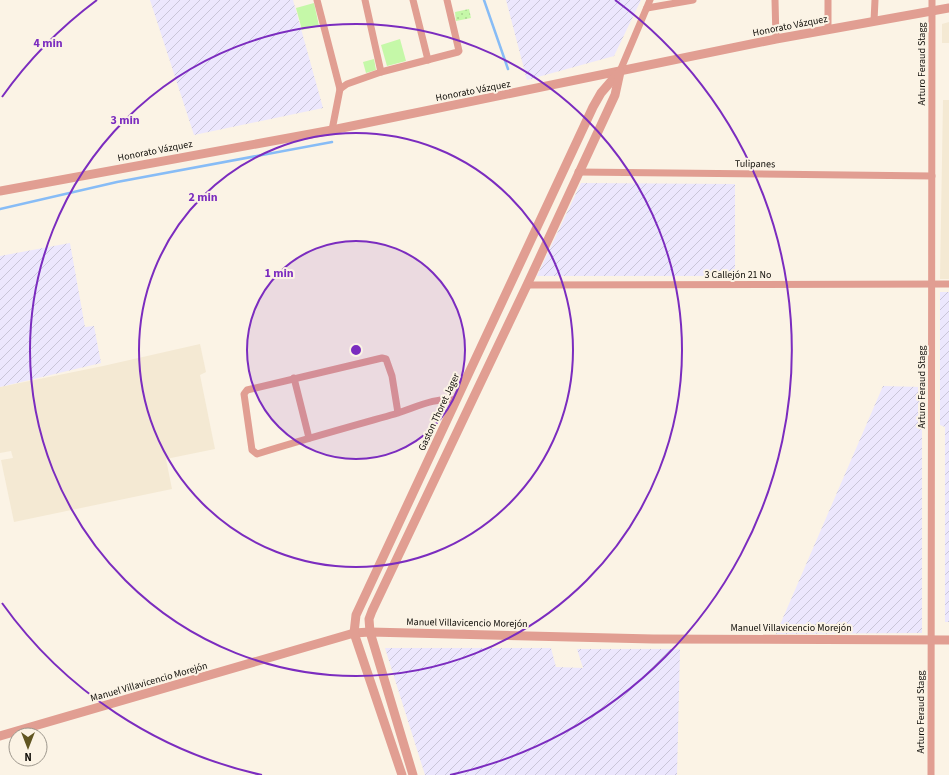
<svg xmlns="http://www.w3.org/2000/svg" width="949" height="775" font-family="'Source Sans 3',sans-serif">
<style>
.built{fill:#f4e9d3}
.industrial{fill:url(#industrial-furrows)}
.grass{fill:#c5f8a8}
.garden{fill:url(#garden-dots)}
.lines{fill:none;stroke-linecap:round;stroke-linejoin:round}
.stream{stroke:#87bcf6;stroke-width:2.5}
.minor{stroke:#e19e92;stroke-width:7}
.tertiary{stroke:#e19e92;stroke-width:9}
.ring{fill:none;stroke:#7b2cbf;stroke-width:2}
.labels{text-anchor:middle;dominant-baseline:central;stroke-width:4;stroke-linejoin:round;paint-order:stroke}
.street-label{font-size:10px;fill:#100e09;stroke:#fbf3e5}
.centre{fill:#7b2cbf;stroke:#fbf3e5;stroke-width:2}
.ring-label{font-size:12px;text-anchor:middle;font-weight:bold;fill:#7b2cbf;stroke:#fbf3e5;stroke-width:4;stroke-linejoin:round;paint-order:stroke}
</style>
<defs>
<pattern id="industrial-furrows" width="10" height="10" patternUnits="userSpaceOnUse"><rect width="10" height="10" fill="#ece7fd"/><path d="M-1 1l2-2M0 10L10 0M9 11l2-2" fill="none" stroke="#c9c5d8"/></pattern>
<pattern id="garden-dots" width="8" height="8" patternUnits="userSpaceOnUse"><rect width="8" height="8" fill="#c5f8a8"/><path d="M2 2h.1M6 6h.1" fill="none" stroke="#a8d38f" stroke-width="1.8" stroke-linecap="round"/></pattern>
</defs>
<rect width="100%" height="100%" fill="#fbf3e5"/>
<g class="built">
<polygon points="949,22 949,43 942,43 942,24"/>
<polygon points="943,100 949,100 949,279 940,279"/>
<polygon points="200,344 206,372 200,375 215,449 166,459 172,489 14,522 1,460 13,458 11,451 0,453 0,387 103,366"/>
</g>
<g class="industrial">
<polygon points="150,0 293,0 323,108 194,135"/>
<polygon points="506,0 641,0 614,56 527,80"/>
<polygon points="581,183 735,184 735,276 537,276"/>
<polygon points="70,243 85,327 94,326 101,363 0,387 0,256"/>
<polygon points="940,292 949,292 949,622 945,622 945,427 940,425"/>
<polygon points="883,386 922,387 922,633 776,634"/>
<polygon points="385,648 551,648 556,667 583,668 577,649 680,649 677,775 425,775"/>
</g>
<g class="grass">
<polygon points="314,3 319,26 302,30 296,8"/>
<polygon points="400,39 406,61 387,66 381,45"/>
<polygon points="374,59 376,70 366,73 363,62"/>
</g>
<polygon class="garden" points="469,9 471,18 456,21 455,12"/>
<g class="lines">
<g class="stream">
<polyline points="484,0 508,69"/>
<polyline points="0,209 117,182 332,142"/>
</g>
<g class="minor">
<polyline points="317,0 340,89 332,130"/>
<polyline points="365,0 381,72"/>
<polyline points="413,0 428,60"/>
<polyline points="775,0 776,39"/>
<polyline points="828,0 828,30"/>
<polyline points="647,8 693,0"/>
<polyline points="874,21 875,0"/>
<polyline points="620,71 650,0"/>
<polyline points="340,89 347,84 381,72 458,52 459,51 447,0"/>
<polyline points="578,172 932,176"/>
<polyline points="527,285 949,284"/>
<polyline points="294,378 309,438"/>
<path d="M 398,413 L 392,376 L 386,359 L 382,358 L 247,390 L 244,394 L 252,450 L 257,454 C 302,440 349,427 395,414 C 415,408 434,397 456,400"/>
<polyline points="931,775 932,0"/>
</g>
<g class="tertiary">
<polyline points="0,191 332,130 776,39 949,8"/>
<polyline points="0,736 354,633 370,632 653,639 949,640"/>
<polyline points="402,775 354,633 356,615 593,107 601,93 620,71"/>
<polyline points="413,775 370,632 369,619 372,611 527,285 615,95 620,72"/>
</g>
</g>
<circle cx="356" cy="350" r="109" fill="#7b2cbf" fill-opacity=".12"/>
<g class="ring">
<circle cx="356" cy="350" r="109"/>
<circle cx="356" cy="350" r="217"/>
<circle cx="356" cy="350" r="326"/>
<path d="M262 775A435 435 0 0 1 2 603M2 97A435 435 0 0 1 97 0M615 0A435 435 0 0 1 450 775"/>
</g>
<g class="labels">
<g class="street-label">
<text transform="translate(790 26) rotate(-11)">Honorato Vázquez</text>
<text transform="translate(922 64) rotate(-90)">Arturo Feraud Stagg</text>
<text transform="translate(473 91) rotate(-11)">Honorato Vázquez</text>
<text transform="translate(155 151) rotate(-11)">Honorato Vázquez</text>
<text transform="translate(755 164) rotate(1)">Tulipanes</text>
<text x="738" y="275">3 Callejón 21 No</text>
<text transform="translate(922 387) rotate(-90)">Arturo Feraud Stagg</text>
<text transform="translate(439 412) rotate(-65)">Gaston Thoret Jager</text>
<text transform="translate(467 623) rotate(1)">Manuel Villavicencio Morejón</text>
<text x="791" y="628">Manuel Villavicencio Morejón</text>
<text transform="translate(149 682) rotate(-16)">Manuel Villavicencio Morejón</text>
<text transform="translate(921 712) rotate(-90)">Arturo Feraud Stagg</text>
</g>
</g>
<circle cx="356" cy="350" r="6" class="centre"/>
<g class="ring-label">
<text x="48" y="47">4 min</text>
<text x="125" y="124">3 min</text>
<text x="203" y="201">2 min</text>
<text x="279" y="277">1 min</text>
</g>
<g transform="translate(28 747) rotate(180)"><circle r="19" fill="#fbf3e5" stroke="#9d978d"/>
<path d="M0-3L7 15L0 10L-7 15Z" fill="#615622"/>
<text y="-6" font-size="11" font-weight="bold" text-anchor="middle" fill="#100e09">N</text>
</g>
</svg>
